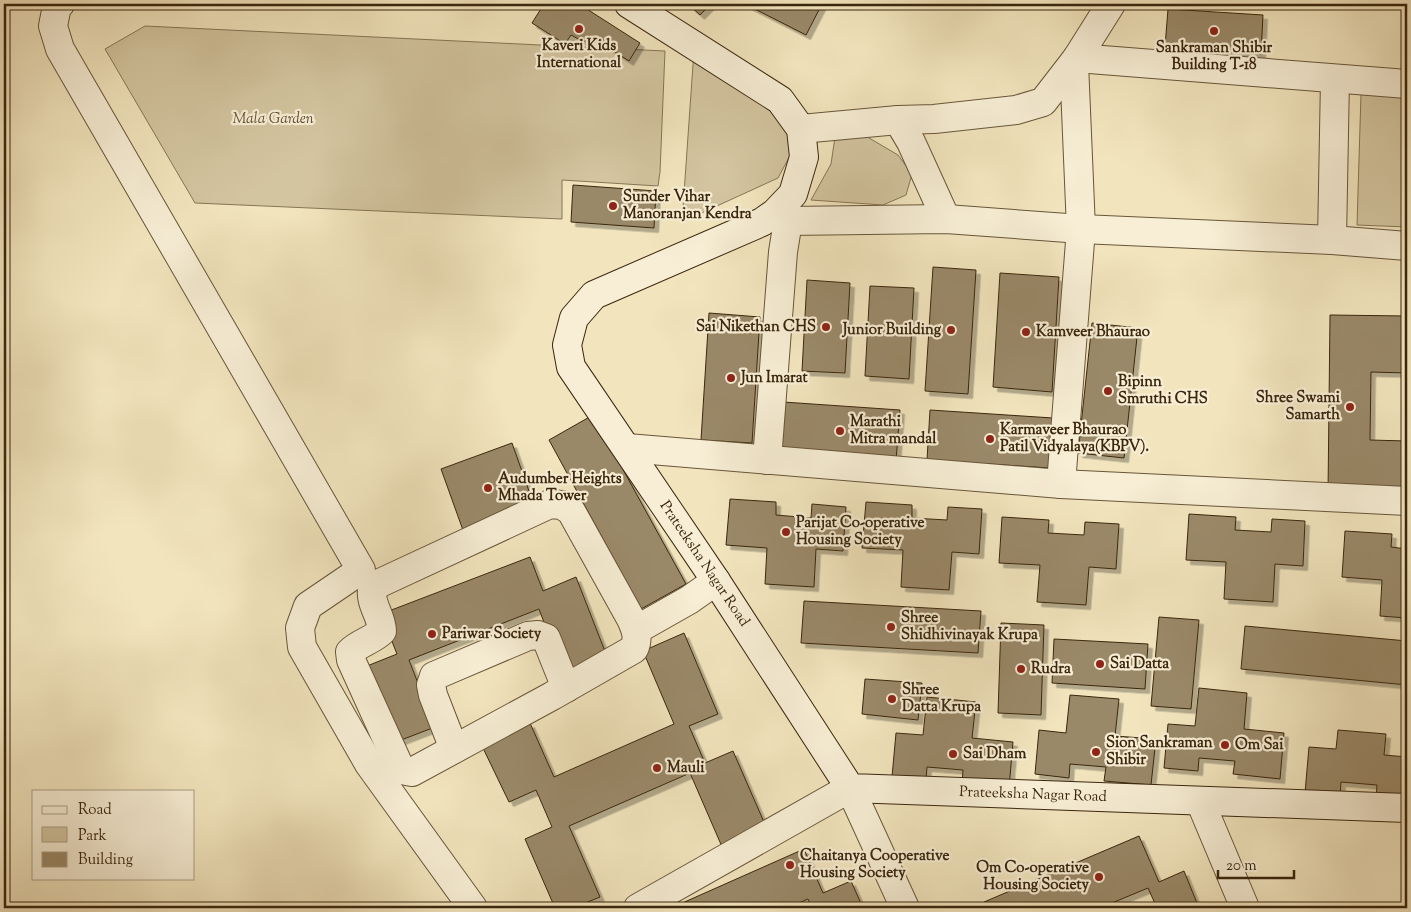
<svg xmlns="http://www.w3.org/2000/svg" width="1411" height="912" font-family="'Sorts Mill Goudy',serif">
<style>
.green{fill:#d3c5a0;stroke:#867656}
.building{fill:#9a8969;stroke:#3a260d;filter:url(#shadow)}
.lines{fill:none;stroke-linecap:round;stroke-linejoin:round}
.street-casing{stroke:#685639;stroke-width:30}
.secondary-casing{stroke:#3a260d;stroke-width:30}
.street{stroke:#f7eed5;stroke-width:28}
.secondary{stroke:#f7eed5;stroke-width:28}
.poi-dot{fill:#8f2418;stroke:#f7eed5;stroke-width:2}
.labels{text-anchor:middle;dominant-baseline:central;stroke-width:4.5;stroke-linejoin:round;paint-order:stroke}
.poi-label{font-size:15px;font-weight:bold;fill:#3a260d;stroke:#f7eed5;text-anchor:start}
.park-label{font-size:15px;font-style:italic;fill:#604e32;stroke:#f7eed5}
.street-label{font-size:15px;fill:#3a260d;stroke:#f7eed5}
</style>
<defs>
<filter id="shadow"><feDropShadow dx="4.5" dy="4.5" stdDeviation="0" flood-color="#0004"/></filter>
</defs>
<rect width="100%" height="100%" fill="#f2e5be"/>
<filter id="stains"><feTurbulence type="fractalNoise" baseFrequency=".004" numOctaves="4"/><feColorMatrix values="0 0 0 0 .2 0 0 0 0 .09 0 0 0 0 .02 0 0 0 .5 -.17"/></filter>
<radialGradient id="worn" r=".72"><stop offset=".6" stop-color="#630" stop-opacity="0"/><stop offset="1" stop-color="#630" stop-opacity=".3"/></radialGradient>
<g class="green">
<polygon points="145,26 665,51 660,172 658,186 562,180 562,219 195,203 105,49"/>
<polygon points="695,36 786,100 793,150 778,178 682,222"/>
<polygon points="1361,94 1407,97 1407,227 1357,225"/>
<polygon points="830,115 898,155 912,174 906,195 883,205 811,200 831,164 835,137"/>
</g>
<g class="building">
<polygon points="544,4 579,4 640,43 629,61 589,35 584,42 571,35 565,44 532,23"/>
<polygon points="688,4 711,4 700,15"/>
<polygon points="745,4 822,4 806,35"/>
<polygon points="1168,9 1263,15 1261,54 1165,47"/>
<polygon points="573,185 656,191 654,228 571,222"/>
<polygon points="933,267 976,270 968,394 925,391"/>
<polygon points="1000,273 1059,277 1052,392 993,387"/>
<polygon points="807,280 850,283 845,373 802,371"/>
<polygon points="870,286 914,288 909,379 865,376"/>
<polygon points="709,313 760,317 752,443 701,440"/>
<polygon points="1330,315 1407,316 1407,373 1371,372 1370,440 1407,441 1407,494 1328,493"/>
<polygon points="1092,323 1138,328 1124,458 1078,453"/>
<polygon points="783,402 900,410 896,461 780,453"/>
<polygon points="930,410 1053,418 1050,468 927,460"/>
<polygon points="593,415 686,584 641,609 549,440"/>
<polygon points="512,443 535,508 464,533 441,469"/>
<polygon points="730,499 776,502 776,515 811,518 812,504 846,507 843,551 816,549 814,587 765,584 767,548 726,545"/>
<polygon points="866,502 912,505 912,518 947,520 948,507 982,509 979,554 952,552 949,590 901,587 903,550 862,548"/>
<polygon points="1189,514 1236,517 1235,530 1271,532 1272,519 1305,521 1303,566 1275,564 1273,602 1224,599 1226,562 1186,560"/>
<polygon points="1002,517 1049,520 1048,533 1084,535 1085,522 1119,524 1116,569 1089,567 1086,605 1037,602 1040,565 999,563"/>
<polygon points="1345,531 1392,534 1391,547 1407,549 1407,618 1380,616 1382,580 1342,577"/>
<polygon points="530,557 543,591 576,577 608,659 564,676 539,609 409,660 435,727 396,742 367,666 397,654 381,614"/>
<polygon points="804,601 981,611 978,653 801,643"/>
<polygon points="1159,617 1199,620 1191,709 1151,706"/>
<polygon points="1001,623 1044,625 1041,715 998,713"/>
<polygon points="1245,626 1407,641 1407,685 1241,669"/>
<polygon points="684,633 718,714 689,726 705,763 733,751 767,829 723,849 690,773 569,826 600,897 573,908 555,908 525,839 552,827 536,790 509,802 482,746 530,723 554,777 674,724 643,651"/>
<polygon points="1054,639 1148,644 1145,689 1052,683"/>
<polygon points="865,679 922,683 918,720 862,714"/>
<polygon points="1199,688 1247,693 1244,729 1284,733 1280,779 1233,774 1235,761 1199,758 1198,771 1164,768 1168,724 1195,726"/>
<polygon points="1070,695 1119,699 1115,736 1156,739 1151,785 1104,781 1106,767 1070,764 1069,778 1035,774 1039,730 1066,733"/>
<polygon points="927,697 976,702 972,738 1013,742 1009,788 962,784 963,770 927,767 926,780 892,777 896,733 923,735"/>
<polygon points="1338,730 1386,734 1384,755 1407,757 1407,801 1376,799 1377,785 1341,782 1340,796 1305,793 1309,747 1336,749"/>
<polygon points="1139,836 1159,882 1184,871 1199,908 1157,908 1148,888 1100,908 986,908 984,902"/>
<polygon points="804,849 823,893 851,881 863,908 812,908 808,899 787,908 671,908"/>
</g>
<g class="lines">
<g class="street-casing">
<g id="street">
<polyline points="60,4 57,6 53,26 60,49 361,570 308,606 300,628 302,647 369,764 473,908"/>
<polyline points="1111,4 1077,58 1407,84"/>
<polyline points="898,120 911,142 946,219"/>
<polyline points="801,129 898,120 934,119 1016,110 1043,102 1077,58"/>
<polyline points="775,213 788,221 946,219 1081,229 1332,240 1407,246"/>
<polyline points="1332,240 1335,79"/>
<polyline points="627,448 1061,484 1407,501"/>
<polyline points="767,460 783,252 788,221"/>
<polyline points="1061,484 1081,229 1074,63"/>
<path d="M 550,504 L 562,505 L 571,511 L 631,619 C 636,630 639,638 634,649 L 552,696 L 412,772 L 401,770 L 351,660 L 350,652 C 359,643 373,640 382,631 C 382,617 370,604 372,590 L 380,583 Z"/>
<polyline points="636,630 689,600 716,581"/>
<polyline points="454,749 433,695 431,685 434,676 528,636 538,635 546,638 566,688"/>
<polyline points="1200,801 1245,908"/>
<polyline points="638,908 850,788 905,908"/>
</g>
</g>
<g class="secondary-casing">
<polyline id="secondary" points="629,4 780,100 801,129 804,157 793,194 775,213 762,222 594,295 574,318 567,345 571,367 716,581 850,788 1407,808"/>
</g>
<use href="#street" class="street"/>
<use href="#secondary" class="secondary"/>
</g>
<g class="poi-dot">
<circle cx="579" cy="29" r="5"/>
<circle cx="1214" cy="31" r="5"/>
<circle cx="613" cy="206" r="5"/>
<circle cx="826" cy="327" r="5"/>
<circle cx="951" cy="330" r="5"/>
<circle cx="1026" cy="332" r="5"/>
<circle cx="731" cy="378" r="5"/>
<circle cx="1108" cy="391" r="5"/>
<circle cx="1350" cy="407" r="5"/>
<circle cx="840" cy="431" r="5"/>
<circle cx="990" cy="439" r="5"/>
<circle cx="488" cy="488" r="5"/>
<circle cx="786" cy="532" r="5"/>
<circle cx="891" cy="627" r="5"/>
<circle cx="432" cy="634" r="5"/>
<circle cx="1100" cy="664" r="5"/>
<circle cx="1021" cy="669" r="5"/>
<circle cx="892" cy="699" r="5"/>
<circle cx="1225" cy="745" r="5"/>
<circle cx="1096" cy="752" r="5"/>
<circle cx="953" cy="754" r="5"/>
<circle cx="657" cy="768" r="5"/>
<circle cx="790" cy="865" r="5"/>
<circle cx="1099" cy="877" r="5"/>
</g>
<g class="labels">
<g class="poi-label">
<text x="579" y="46" text-anchor="middle">Kaveri Kids<tspan x="579" dy="17">International</tspan></text>
<text x="1214" y="48" text-anchor="middle">Sankraman Shibir<tspan x="1214" dy="17">Building T-18</tspan></text>
<text x="623" y="197">Sunder Vihar<tspan x="623" dy="17">Manoranjan Kendra</tspan></text>
<text x="816" y="327" text-anchor="end">Sai Nikethan CHS</text>
<text x="941" y="330" text-anchor="end">Junior Building</text>
<text x="1036" y="332">Kamveer Bhaurao</text>
<text x="741" y="378">Jun Imarat</text>
<text x="1118" y="382">Bipinn<tspan x="1118" dy="17">Smruthi CHS</tspan></text>
<text x="1340" y="398" text-anchor="end">Shree Swami<tspan x="1340" dy="17">Samarth</tspan></text>
<text x="850" y="422">Marathi<tspan x="850" dy="17">Mitra mandal</tspan></text>
<text x="1000" y="430">Karmaveer Bhaurao<tspan x="1000" dy="17">Patil Vidyalaya(KBPV).</tspan></text>
<text x="498" y="479">Audumber Heights<tspan x="498" dy="17">Mhada Tower</tspan></text>
<text x="796" y="523">Parijat Co-operative<tspan x="796" dy="17">Housing Society</tspan></text>
<text x="901" y="618">Shree<tspan x="901" dy="17">Shidhivinayak Krupa</tspan></text>
<text x="442" y="634">Pariwar Society</text>
<text x="1110" y="664">Sai Datta</text>
<text x="1031" y="669">Rudra</text>
<text x="902" y="690">Shree<tspan x="902" dy="17">Datta Krupa</tspan></text>
<text x="1106" y="743">Sion Sankraman<tspan x="1106" dy="17">Shibir</tspan></text>
<text x="1235" y="745">Om Sai</text>
<text x="963" y="754">Sai Dham</text>
<text x="667" y="768">Mauli</text>
<text x="800" y="856">Chaitanya Cooperative<tspan x="800" dy="17">Housing Society</tspan></text>
<text x="1089" y="868" text-anchor="end">Om Co-operative<tspan x="1089" dy="17">Housing Society</tspan></text>
</g>
<g class="park-label">
<text x="273" y="119">Mala Garden</text>
</g>
<g class="street-label">
<text transform="translate(704 564) rotate(56)">Prateeksha Nagar Road</text>
<text transform="translate(1033 795) rotate(2)">Prateeksha Nagar Road</text>
</g>
</g>
<rect width="1411" height="912" fill="none" stroke="#f2e5be" stroke-width="20"/>
<rect x="5" y="5" width="1401" height="902" fill="none" stroke="#3a260d" stroke-width="2.5"/>
<rect x="10" y="10" width="1391" height="892" fill="none" stroke="#3a260d"/>
<rect x="32" y="790" width="162" height="90" fill="#f7eed5" stroke="#ab9e85"/>
<rect x="42" y="806" width="25" height="8" fill="#f7eed5" stroke="#ab9e85"/>
<text x="78" y="814" font-size="15" fill="#3a260d">Road</text>
<rect x="42" y="827" width="25" height="15" fill="#d3c5a0" stroke="#ab9e85"/>
<text x="78" y="840" font-size="15" fill="#3a260d">Park</text>
<rect x="42" y="852" width="25" height="15" fill="#9a8969" stroke="#ab9e85"/>
<text x="78" y="864" font-size="15" fill="#3a260d">Building</text>
<path d="M1218 870v8h76v-8" fill="none" stroke="#3a260d" stroke-width="2.5"/>
<text x="1226" y="870" font-size="15" fill="#3a260d" stroke="#f7eed5" stroke-width="4" paint-order="stroke">20 m</text>
<rect width="100%" height="100%" filter="url(#stains)"/>
<rect width="100%" height="100%" fill="url(#worn)"/>
</svg>
